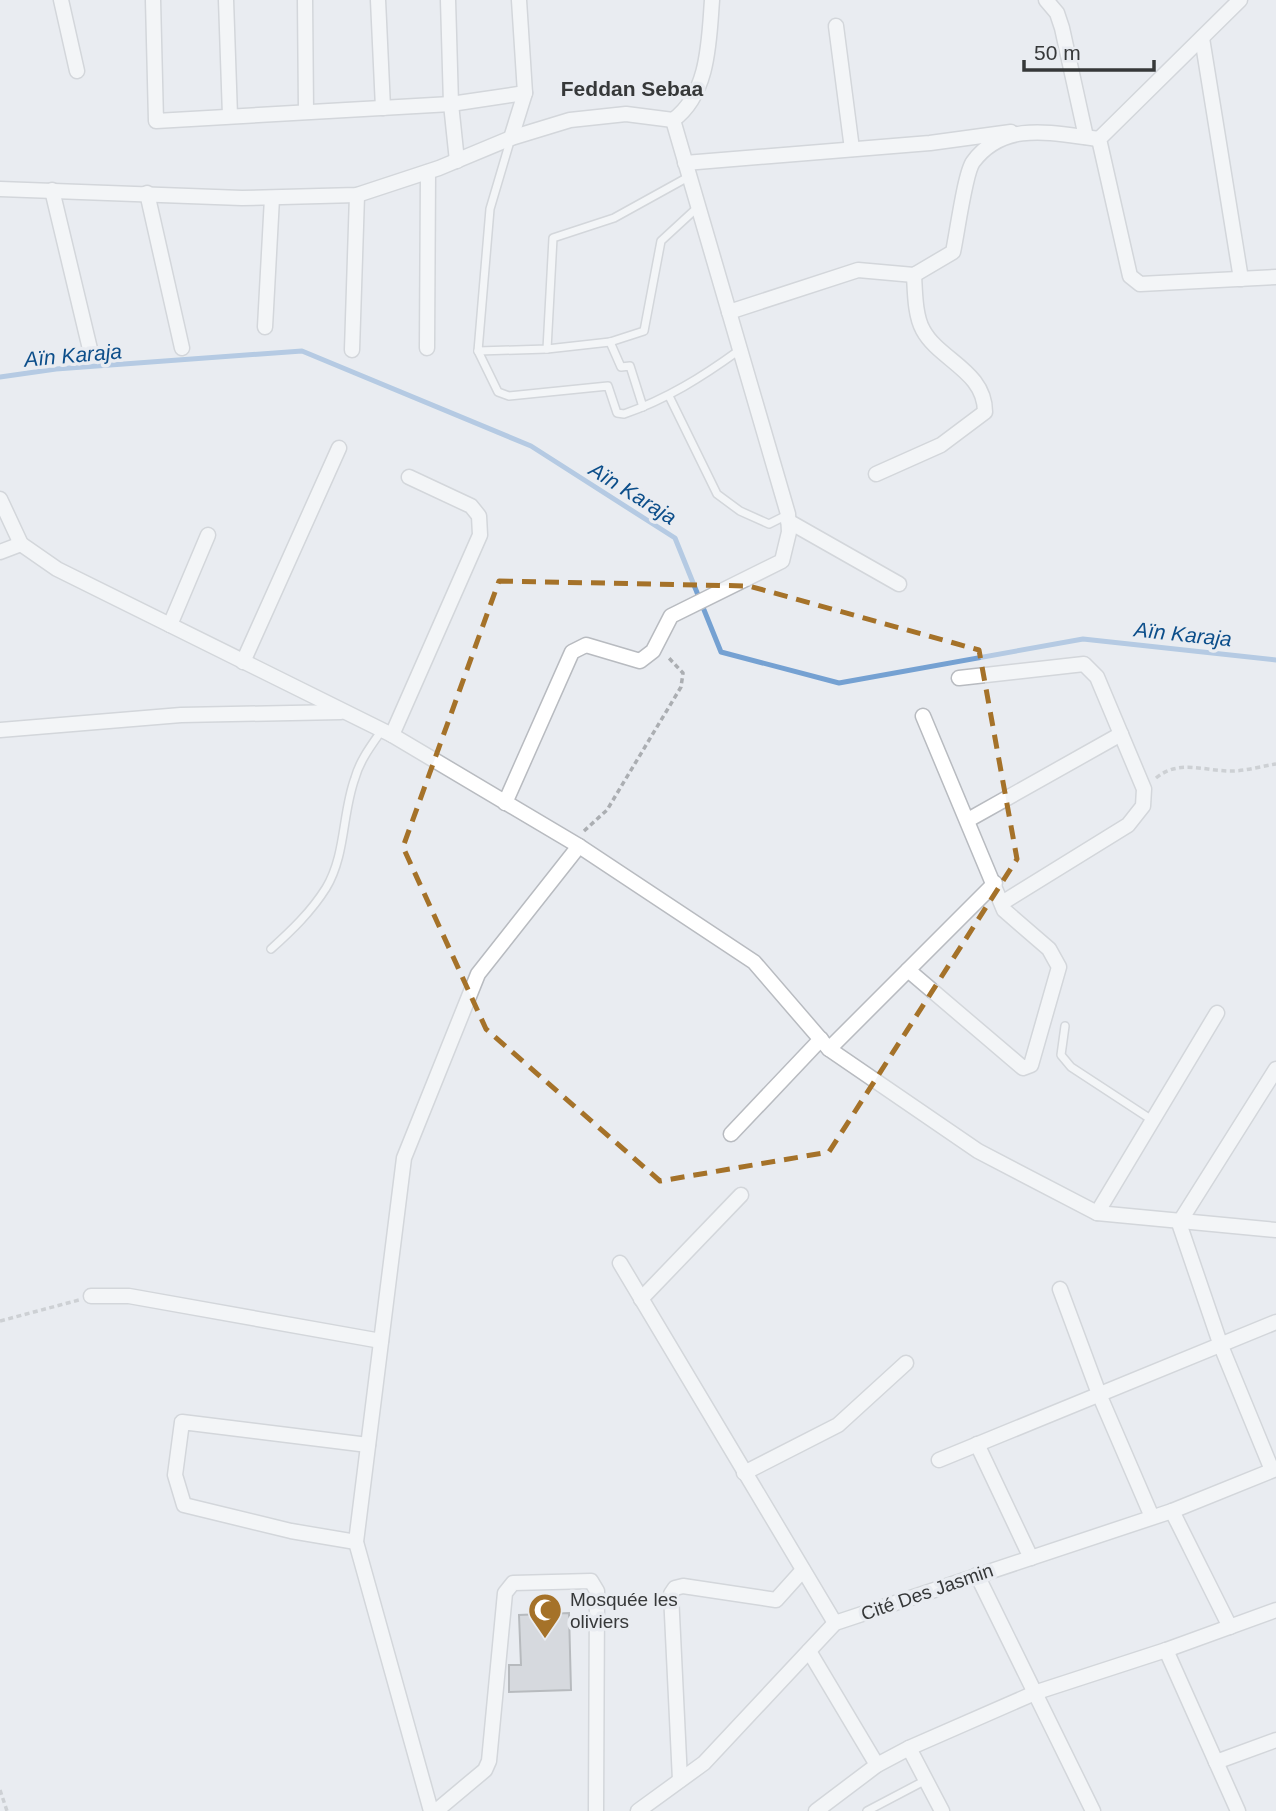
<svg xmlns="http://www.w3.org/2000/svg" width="1276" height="1811" font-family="Arial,sans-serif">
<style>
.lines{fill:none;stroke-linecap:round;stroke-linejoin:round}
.stream{stroke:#75a1d2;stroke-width:5}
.building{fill:#bfc2c7;stroke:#7a7d81;stroke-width:2}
.lane-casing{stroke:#b8bbc0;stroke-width:10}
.street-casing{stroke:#b8bbc0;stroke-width:17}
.path{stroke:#abaeb2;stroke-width:3.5;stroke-dasharray:5 3.5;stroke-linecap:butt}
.lane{stroke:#fff;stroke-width:7}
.street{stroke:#fff;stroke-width:14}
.marked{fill:none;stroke:#a57229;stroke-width:5;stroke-dasharray:14 9;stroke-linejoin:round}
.labels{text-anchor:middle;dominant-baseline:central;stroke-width:7;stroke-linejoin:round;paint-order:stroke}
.street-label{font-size:19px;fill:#363839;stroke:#e9ecf1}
.poi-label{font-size:19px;fill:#363839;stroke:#e9ecf1;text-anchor:start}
.neighbourhood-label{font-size:21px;font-weight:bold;fill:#363839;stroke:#e9ecf1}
.water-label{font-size:21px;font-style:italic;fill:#0c4e8a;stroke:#e9ecf1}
</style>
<rect width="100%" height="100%" fill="#e9ecf1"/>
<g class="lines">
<polyline class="stream" points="0,377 56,369 302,351 531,446 675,538 721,652 839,683 1083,639 1276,660"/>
</g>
<polygon class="building" points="569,1613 571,1690 509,1692 509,1665 521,1665 519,1615"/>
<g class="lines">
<g class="lane-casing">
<g id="lane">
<polyline points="511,138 490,209 478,351 547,349 553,238 614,218 690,176"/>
<polyline points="610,342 621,367 630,366 643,407"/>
<polyline points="547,349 610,342 644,331 661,241 699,206"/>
<path d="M 478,351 L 498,392 L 509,396 L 608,386 L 617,413 L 624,414 C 667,399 702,377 738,351"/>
<polyline points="669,396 717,494 740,511 769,524 787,515"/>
<path d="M 271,949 C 291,931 311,912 326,888 C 346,855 342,813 355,778 C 360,760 371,746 382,730"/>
<polyline points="1065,1026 1061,1055 1071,1067 1152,1120"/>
<polyline points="867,1811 926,1780"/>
</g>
</g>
<g class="street-casing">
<g id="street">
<polyline points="61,0 77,71"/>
<polyline points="153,0 156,121 451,104 525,93"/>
<polyline points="226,0 230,116"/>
<polyline points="305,0 306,111"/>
<polyline points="378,0 383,108"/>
<polyline points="448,0 451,104 457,161"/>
<polyline points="1046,0 1057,13 1062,28 1086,137"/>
<polyline points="1240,0 1099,139 1130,276 1140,284 1276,277"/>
<polyline points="836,26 852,149"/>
<polyline points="1202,38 1241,279"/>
<polyline points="511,138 525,93 519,0"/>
<polyline points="685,163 930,143 1011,132"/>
<path d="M 0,189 L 242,198 L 357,195 L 439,168 L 511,138 L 570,120 L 626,114 L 673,120 C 709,94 709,40 712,0"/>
<polyline points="52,190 90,349"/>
<polyline points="147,193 182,348"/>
<path d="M 729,312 L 858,270 L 914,275 L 953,252 C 957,234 965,173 973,162 C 1005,119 1055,134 1099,139"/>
<polyline points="265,327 272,198"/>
<polyline points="427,348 428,172"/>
<polyline points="352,350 357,195"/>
<path d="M 876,474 L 941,445 L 985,412 C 985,371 939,360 923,330 C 915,316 915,292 914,275"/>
<polyline points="0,499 21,544 57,569 392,735 579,846 754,962 829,1049 978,1151 1097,1213 1276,1230"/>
<polyline points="788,521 899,584"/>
<polyline points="0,552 21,544"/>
<polyline points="170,625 208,535"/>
<polyline points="243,662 339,448"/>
<polyline points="959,678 1084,664 1097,677 1144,789 1143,806 1128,825 1002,903"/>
<polyline points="0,730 181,715 341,712"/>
<polyline points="392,735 480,535 479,516 471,506 409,477"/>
<polyline points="505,803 572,652 586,645 640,661 653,651 671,616 782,561 789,532 788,514 673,120"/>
<polyline points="968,820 1121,734"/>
<polyline points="908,970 1023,1068 1031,1065 1059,967 1049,949 1004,910 923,716"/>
<polyline points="829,1049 995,883"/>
<polyline points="731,1134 821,1039"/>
<polyline points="1097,1213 1217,1013"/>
<polyline points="620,1263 835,1623"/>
<polyline points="1060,1289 1099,1394 1152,1517"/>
<polyline points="91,1296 129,1296 381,1341"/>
<polyline points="641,1299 741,1195"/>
<polyline points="977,1444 1031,1558"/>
<polyline points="939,1460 1276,1322"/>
<polyline points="1272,1470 1221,1346 1179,1223 1276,1069"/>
<polyline points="744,1473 838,1425 906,1363"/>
<polyline points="1172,1511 1230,1627"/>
<polyline points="356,1542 291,1531 184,1505 175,1475 182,1422 368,1445"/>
<polyline points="977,1575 1093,1811"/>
<polyline points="1166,1650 1238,1811"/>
<polyline points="809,1651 877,1765"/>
<polyline points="1216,1762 1276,1740"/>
<polyline points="680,1780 671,1594 675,1588 683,1586 776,1600 803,1570"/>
<polyline points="431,1811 356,1542 404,1158 478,974 579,846"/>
<polyline points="436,1811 485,1770 489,1761 505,1593 513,1583 591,1581 597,1591 596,1811"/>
<polyline points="638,1811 704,1763 835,1623 1172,1511 1276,1469"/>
<polyline points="816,1811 877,1765 909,1748"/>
<polyline points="942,1811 909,1748 1037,1692 1166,1650 1276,1610"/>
</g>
</g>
<g class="path">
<path d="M 1156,778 C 1179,759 1204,771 1231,771 C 1246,771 1262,766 1276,764"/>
<polyline points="584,831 607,810 681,687 683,673 667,656"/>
<polyline points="0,1321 79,1300"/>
<polyline points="0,1790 7,1811"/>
</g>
<use href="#lane" class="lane"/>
<use href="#street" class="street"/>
</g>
<path d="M0 0H1276V1811H0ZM 499,581 L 749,586 L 979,650 L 1017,859 L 829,1152 L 660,1181 L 486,1029 L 403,847 Z" fill="#e9ecf1" fill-opacity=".55" fill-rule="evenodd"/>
<path class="marked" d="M 499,581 L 749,586 L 979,650 L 1017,859 L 829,1152 L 660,1181 L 486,1029 L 403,847 Z"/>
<defs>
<g id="mosque-pin" transform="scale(1.75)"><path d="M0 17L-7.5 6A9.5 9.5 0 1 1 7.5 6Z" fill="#a57229" stroke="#e9ecf1"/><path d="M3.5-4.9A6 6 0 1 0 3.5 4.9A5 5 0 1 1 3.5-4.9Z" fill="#fff"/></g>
</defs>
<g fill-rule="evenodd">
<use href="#mosque-pin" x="545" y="1610"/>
</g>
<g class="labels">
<g class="street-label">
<text transform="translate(927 1592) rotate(-19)">Cité Des Jasmin</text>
</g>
<g class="poi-label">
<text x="570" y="1599">Mosquée les<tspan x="570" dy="22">oliviers</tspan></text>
</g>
<g class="neighbourhood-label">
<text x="632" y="88">Feddan Sebaa</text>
</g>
<g class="water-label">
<text transform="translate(73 355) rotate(-5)">Aïn Karaja</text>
<text transform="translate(633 493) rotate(32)">Aïn Karaja</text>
<text transform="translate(1183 634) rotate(6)">Aïn Karaja</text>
</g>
</g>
<path d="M1024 60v10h130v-10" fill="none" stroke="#363839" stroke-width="3.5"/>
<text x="1034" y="60" font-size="21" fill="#363839" stroke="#e9ecf1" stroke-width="5" paint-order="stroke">50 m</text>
</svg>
